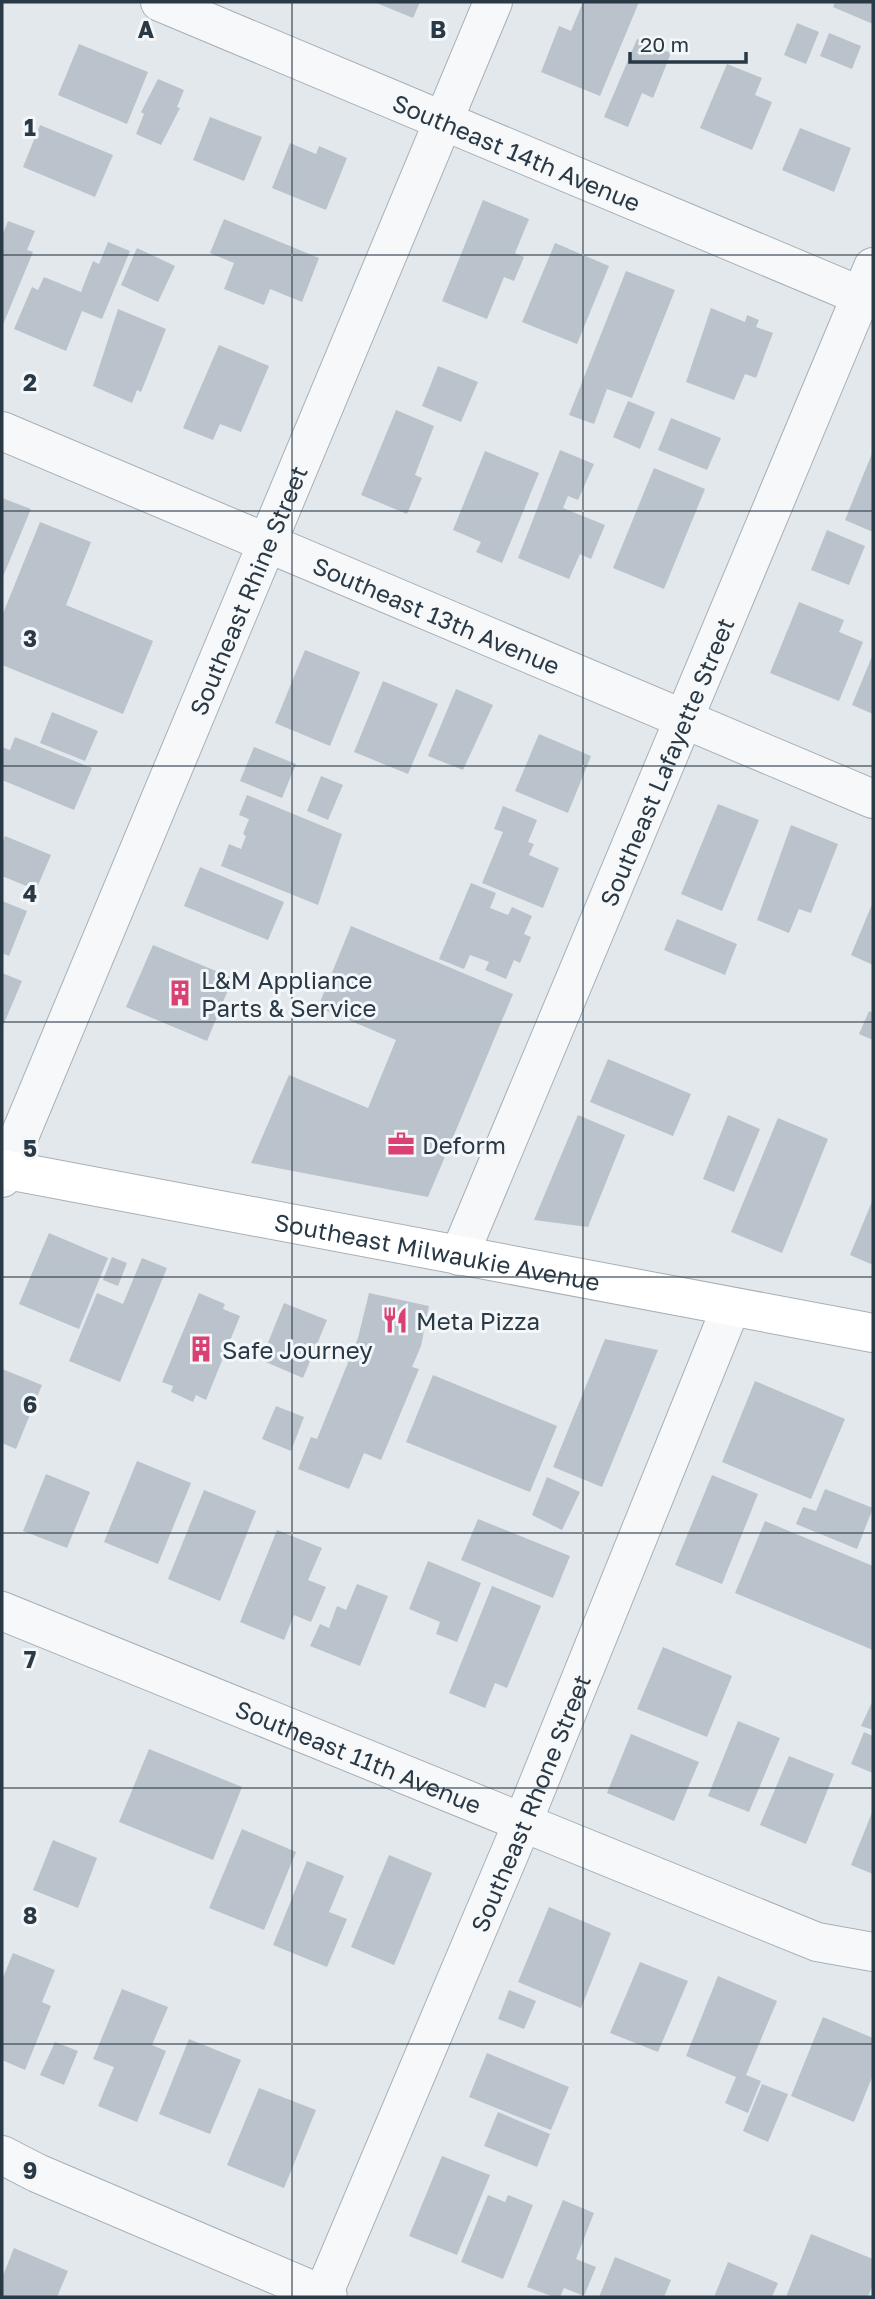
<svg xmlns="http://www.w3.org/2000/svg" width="875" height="2299" font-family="'Golos Text',sans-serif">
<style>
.building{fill:#bac3cb}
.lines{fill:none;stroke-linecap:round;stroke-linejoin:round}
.street-casing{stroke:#a7b0b7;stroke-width:40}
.secondary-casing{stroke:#a7b0b7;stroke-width:40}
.street{stroke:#f7f8fa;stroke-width:38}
.secondary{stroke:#fff;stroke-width:38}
.grid{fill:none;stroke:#293946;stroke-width:2;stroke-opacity:0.55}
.labels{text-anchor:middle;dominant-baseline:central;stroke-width:6;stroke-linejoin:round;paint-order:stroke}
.street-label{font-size:24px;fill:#293946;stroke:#f4f7f9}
.poi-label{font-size:24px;fill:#293946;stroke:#f4f7f9;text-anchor:start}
.grid-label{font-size:23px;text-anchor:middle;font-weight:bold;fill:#293946;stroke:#f4f7f9;stroke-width:6;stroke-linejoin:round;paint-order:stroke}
</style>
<rect width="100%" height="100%" fill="#e3e8ec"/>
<g class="building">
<polygon points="374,2 420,2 413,18"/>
<polygon points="583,2 639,2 600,96 541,72 559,26 571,31"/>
<polygon points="835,2 873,2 873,24 833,7"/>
<polygon points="797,23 819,32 806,64 784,55"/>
<polygon points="829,33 861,46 852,69 820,56"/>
<polygon points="637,39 671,53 653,98 642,93 628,127 604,117"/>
<polygon points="79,44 148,72 127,124 58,95"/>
<polygon points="727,64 762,78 755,95 772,102 752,150 700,128"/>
<polygon points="158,79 184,90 177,107 180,108 161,145 136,134 144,114 141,112"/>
<polygon points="210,117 262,137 244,181 193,160"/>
<polygon points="40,125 113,155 95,197 23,167"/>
<polygon points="800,128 851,148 834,192 782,170"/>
<polygon points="290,143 316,154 319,146 347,158 326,210 272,188"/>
<polygon points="483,200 529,219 515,253 524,257 514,281 504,277 487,319 442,301"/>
<polygon points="224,219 319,258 302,302 270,289 264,305 224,289 234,263 210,253"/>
<polygon points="8,221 35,231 27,250 33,252 2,327 2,236"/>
<polygon points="108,242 130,251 102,319 82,311 66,351 14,329 32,287 38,290 44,277 81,292 93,261 99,264"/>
<polygon points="555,243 609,266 577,344 522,322"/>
<polygon points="137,248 175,266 158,302 121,285"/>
<polygon points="626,271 675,290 632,398 607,389 594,424 569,415"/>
<polygon points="711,308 745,322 747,315 759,320 756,327 773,333 756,378 745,374 734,400 686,382"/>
<polygon points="118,309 166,329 141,392 137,390 132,403 93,386"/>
<polygon points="219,345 269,366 241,432 220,424 213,440 183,428"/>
<polygon points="438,366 478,382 461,422 422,406"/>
<polygon points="628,401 655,412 640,449 613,437"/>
<polygon points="396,410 434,426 415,475 422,478 407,514 361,495"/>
<polygon points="671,418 721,438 707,470 658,450"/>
<polygon points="560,450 594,464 578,500 568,496 563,508 605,525 591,559 580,554 569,579 518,558"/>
<polygon points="485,451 539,473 502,563 476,552 481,542 453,530"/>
<polygon points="873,451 873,532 845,520"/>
<polygon points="654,468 705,489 664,589 613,568"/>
<polygon points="2,498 31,509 2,579"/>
<polygon points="40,522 91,542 66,605 153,641 123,714 2,665 2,616"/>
<polygon points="827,530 865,546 849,585 811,570"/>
<polygon points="799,602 844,620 839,632 863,642 839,701 770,673"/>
<polygon points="305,650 360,672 330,746 275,723"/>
<polygon points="873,654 873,714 852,705"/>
<polygon points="383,681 438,704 408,774 354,752"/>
<polygon points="456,689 493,705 463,770 428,756"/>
<polygon points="52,712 98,731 85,761 40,743"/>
<polygon points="539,734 591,756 568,813 515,791"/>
<polygon points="15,737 92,768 74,810 2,780 2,747 10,750"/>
<polygon points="254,747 296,764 282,798 240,781"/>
<polygon points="321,776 343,785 328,820 307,811"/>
<polygon points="247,795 342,834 318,905 221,866 229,844 241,849 246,836 243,834 249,819 239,815"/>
<polygon points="718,804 759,820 722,911 681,894"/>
<polygon points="503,806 537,820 528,842 534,844 529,855 559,868 543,908 482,883 503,832 494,829"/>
<polygon points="791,825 838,844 811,913 799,909 789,933 757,920"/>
<polygon points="5,836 51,855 36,890 2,876 2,843"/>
<polygon points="200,867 284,902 268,940 184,906"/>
<polygon points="471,883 496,893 490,908 508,915 512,907 532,916 524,934 531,937 520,963 514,960 506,979 485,970 489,962 470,955 464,969 439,959"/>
<polygon points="2,901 27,911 9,956 2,953"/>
<polygon points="873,902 873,965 851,955"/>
<polygon points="677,919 737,944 725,975 664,950"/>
<polygon points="351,926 513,994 428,1197 251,1163 289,1075 368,1108 396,1040 318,1007"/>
<polygon points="153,945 233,978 207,1041 126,1007"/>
<polygon points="2,973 22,981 2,1028"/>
<polygon points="869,1011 873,1013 873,1040 859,1034"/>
<polygon points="608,1059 691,1094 673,1136 590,1102"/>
<polygon points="578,1115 625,1135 588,1227 534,1220"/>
<polygon points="728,1115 760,1129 734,1192 703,1179"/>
<polygon points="778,1118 828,1139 782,1253 731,1232"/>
<polygon points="873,1199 873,1265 850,1255"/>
<polygon points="49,1233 108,1258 79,1329 19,1304"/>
<polygon points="112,1257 127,1263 118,1286 103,1280"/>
<polygon points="142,1258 167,1268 120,1382 69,1361 97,1293 123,1304"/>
<polygon points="199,1293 225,1304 223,1309 240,1316 206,1400 196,1395 193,1402 171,1392 173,1386 162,1382"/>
<polygon points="369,1293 429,1306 421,1346 412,1367 419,1369 381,1460 364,1453 349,1489 298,1469 311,1437 317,1439 358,1338"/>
<polygon points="284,1303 327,1320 303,1378 261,1360"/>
<polygon points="605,1339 658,1350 602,1487 553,1467"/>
<polygon points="2,1369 42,1385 16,1449 2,1443"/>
<polygon points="433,1375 557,1426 530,1492 406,1442"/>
<polygon points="755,1381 845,1419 811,1499 722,1462"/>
<polygon points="276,1406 304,1417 291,1451 262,1439"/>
<polygon points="137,1461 191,1483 158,1564 104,1542"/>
<polygon points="46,1474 90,1492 67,1548 23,1531"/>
<polygon points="712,1475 758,1494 722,1584 675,1565"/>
<polygon points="547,1477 580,1492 562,1530 532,1515"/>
<polygon points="825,1489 873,1508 857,1549 796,1524 803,1507 816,1511"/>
<polygon points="204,1490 256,1511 220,1601 168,1579"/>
<polygon points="478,1519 570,1556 553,1598 461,1560"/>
<polygon points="765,1521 873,1566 873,1650 735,1593"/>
<polygon points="277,1530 322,1548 308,1580 326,1587 311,1622 294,1615 284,1640 240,1622"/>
<polygon points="428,1561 481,1583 457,1642 436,1634 440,1622 409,1609"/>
<polygon points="357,1584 388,1596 360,1666 310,1646 320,1624 329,1628 337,1606 346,1610"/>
<polygon points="492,1586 541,1606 507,1688 495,1683 485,1708 449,1693"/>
<polygon points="663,1647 732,1676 707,1737 637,1709"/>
<polygon points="873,1700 873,1730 861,1726"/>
<polygon points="738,1721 780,1738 749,1812 708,1796"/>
<polygon points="864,1732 873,1736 873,1773 851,1764"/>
<polygon points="631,1734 699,1762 674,1821 607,1793"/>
<polygon points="149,1749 242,1787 213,1860 119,1822"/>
<polygon points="789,1756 834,1774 806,1844 760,1825"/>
<polygon points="873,1810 873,1874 851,1865"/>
<polygon points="242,1829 296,1852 264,1930 209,1908"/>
<polygon points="53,1840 97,1858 78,1908 33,1890"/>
<polygon points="389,1855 432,1873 394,1965 351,1947"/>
<polygon points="307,1861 344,1876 329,1912 347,1919 327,1967 273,1945"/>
<polygon points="549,1907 611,1933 581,2008 518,1982"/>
<polygon points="13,1953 55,1970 42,2002 51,2006 25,2070 2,2060 2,1980"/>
<polygon points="640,1962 688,1981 658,2052 610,2033"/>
<polygon points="718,1976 777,2001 746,2075 761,2081 748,2113 725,2103 736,2077 686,2056"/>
<polygon points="122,1989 168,2007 152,2045 166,2051 137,2122 98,2106 114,2067 93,2059"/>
<polygon points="509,1990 536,2001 524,2029 498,2019"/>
<polygon points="823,2017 873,2038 873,2075 854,2122 791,2096"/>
<polygon points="189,2039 241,2060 210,2134 159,2114"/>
<polygon points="55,2042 78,2051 64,2085 40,2075"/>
<polygon points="487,2053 569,2087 551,2130 469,2097"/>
<polygon points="762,2084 788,2094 768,2142 743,2131"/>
<polygon points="259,2088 316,2110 284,2188 227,2165"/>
<polygon points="498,2112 550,2134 537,2167 484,2146"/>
<polygon points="442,2156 490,2175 457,2255 409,2236"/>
<polygon points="488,2195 505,2202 508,2195 533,2205 503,2279 461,2262"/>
<polygon points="563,2200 594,2213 576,2259 596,2267 584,2296 564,2288 560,2297 554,2297 527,2287"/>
<polygon points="811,2234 873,2259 873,2284 868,2297 786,2297"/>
<polygon points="14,2248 68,2271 57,2297 2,2297 2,2278"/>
<polygon points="615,2257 671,2280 664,2297 599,2297"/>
<polygon points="728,2262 778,2283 772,2297 714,2297"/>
</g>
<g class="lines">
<g class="street-casing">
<g id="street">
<path id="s1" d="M 160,2 L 873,301"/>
<path id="s2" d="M 2,431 L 873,799"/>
<path id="s3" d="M 2,1178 L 493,2"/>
<path id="s4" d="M 459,1256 L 873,267"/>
<path id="s5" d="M 2,1611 L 817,1942 L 873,1952"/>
<polyline points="2,2155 37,2173 328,2297"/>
<path id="s6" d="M 322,2297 L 522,1824 L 731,1307"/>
</g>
</g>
<g class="secondary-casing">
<g id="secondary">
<path id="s7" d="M 2,1169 L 873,1333"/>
</g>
</g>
<use href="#street" class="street"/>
<use href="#secondary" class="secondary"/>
</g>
<path class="grid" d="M 292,2 L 292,2297M 583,2 L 583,2297M 2,255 L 873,255M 2,511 L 873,511M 2,766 L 873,766M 2,1022 L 873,1022M 2,1277 L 873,1277M 2,1533 L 873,1533M 2,1788 L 873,1788M 2,2044 L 873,2044"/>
<defs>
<g id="building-bare" transform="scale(2.1)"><path d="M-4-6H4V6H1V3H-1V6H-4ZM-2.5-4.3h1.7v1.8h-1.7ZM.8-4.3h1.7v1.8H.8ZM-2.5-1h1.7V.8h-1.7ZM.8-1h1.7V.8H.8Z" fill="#d94172" stroke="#f4f7f9" stroke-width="2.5" paint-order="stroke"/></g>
<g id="office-bare" transform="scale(2.1)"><path d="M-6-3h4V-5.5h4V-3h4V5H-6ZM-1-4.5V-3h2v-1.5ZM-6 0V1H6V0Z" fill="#d94172" stroke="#f4f7f9" stroke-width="2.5" paint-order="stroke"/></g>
<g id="restaurant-bare" transform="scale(2.1)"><path d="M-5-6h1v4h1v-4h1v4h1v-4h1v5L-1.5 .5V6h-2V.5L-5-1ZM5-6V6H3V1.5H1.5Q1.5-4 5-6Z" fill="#d94172" stroke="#f4f7f9" stroke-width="2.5" paint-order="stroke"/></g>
</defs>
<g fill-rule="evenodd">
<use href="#building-bare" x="180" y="993"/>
<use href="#office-bare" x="401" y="1144"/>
<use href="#restaurant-bare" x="395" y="1320"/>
<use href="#building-bare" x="201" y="1349"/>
</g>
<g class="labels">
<g class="street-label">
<text stroke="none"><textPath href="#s1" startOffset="387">Southeast 14th Avenue</textPath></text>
<text stroke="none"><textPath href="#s3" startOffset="637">Southeast Rhine Street</textPath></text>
<text stroke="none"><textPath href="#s2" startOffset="472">Southeast 13th Avenue</textPath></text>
<text stroke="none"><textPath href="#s4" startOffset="536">Southeast Lafayette Street</textPath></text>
<text stroke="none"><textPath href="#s7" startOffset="443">Southeast Milwaukie Avenue</textPath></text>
<text stroke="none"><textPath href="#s5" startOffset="385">Southeast 11th Avenue</textPath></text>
<text stroke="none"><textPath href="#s6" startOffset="536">Southeast Rhone Street</textPath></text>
</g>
<g class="poi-label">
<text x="201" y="979">L&amp;M Appliance<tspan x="201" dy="28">Parts &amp; Service</tspan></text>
<text x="422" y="1144">Deform</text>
<text x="416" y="1320">Meta Pizza</text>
<text x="222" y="1349">Safe Journey</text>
</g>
</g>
<g class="grid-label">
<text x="146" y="38">A</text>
<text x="438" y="38">B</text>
<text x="30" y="136">1</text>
<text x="30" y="391">2</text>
<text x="30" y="647">3</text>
<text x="30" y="902">4</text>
<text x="30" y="1157">5</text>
<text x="30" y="1413">6</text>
<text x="30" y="1668">7</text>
<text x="30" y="1924">8</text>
<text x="30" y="2179">9</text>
</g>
<rect width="875" height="2299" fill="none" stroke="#293946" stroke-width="7"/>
<path d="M630 52v10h116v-10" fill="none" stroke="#293946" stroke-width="3.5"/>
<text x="640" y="52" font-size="21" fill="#293946" stroke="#f4f7f9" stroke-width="5" paint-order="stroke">20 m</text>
</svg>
